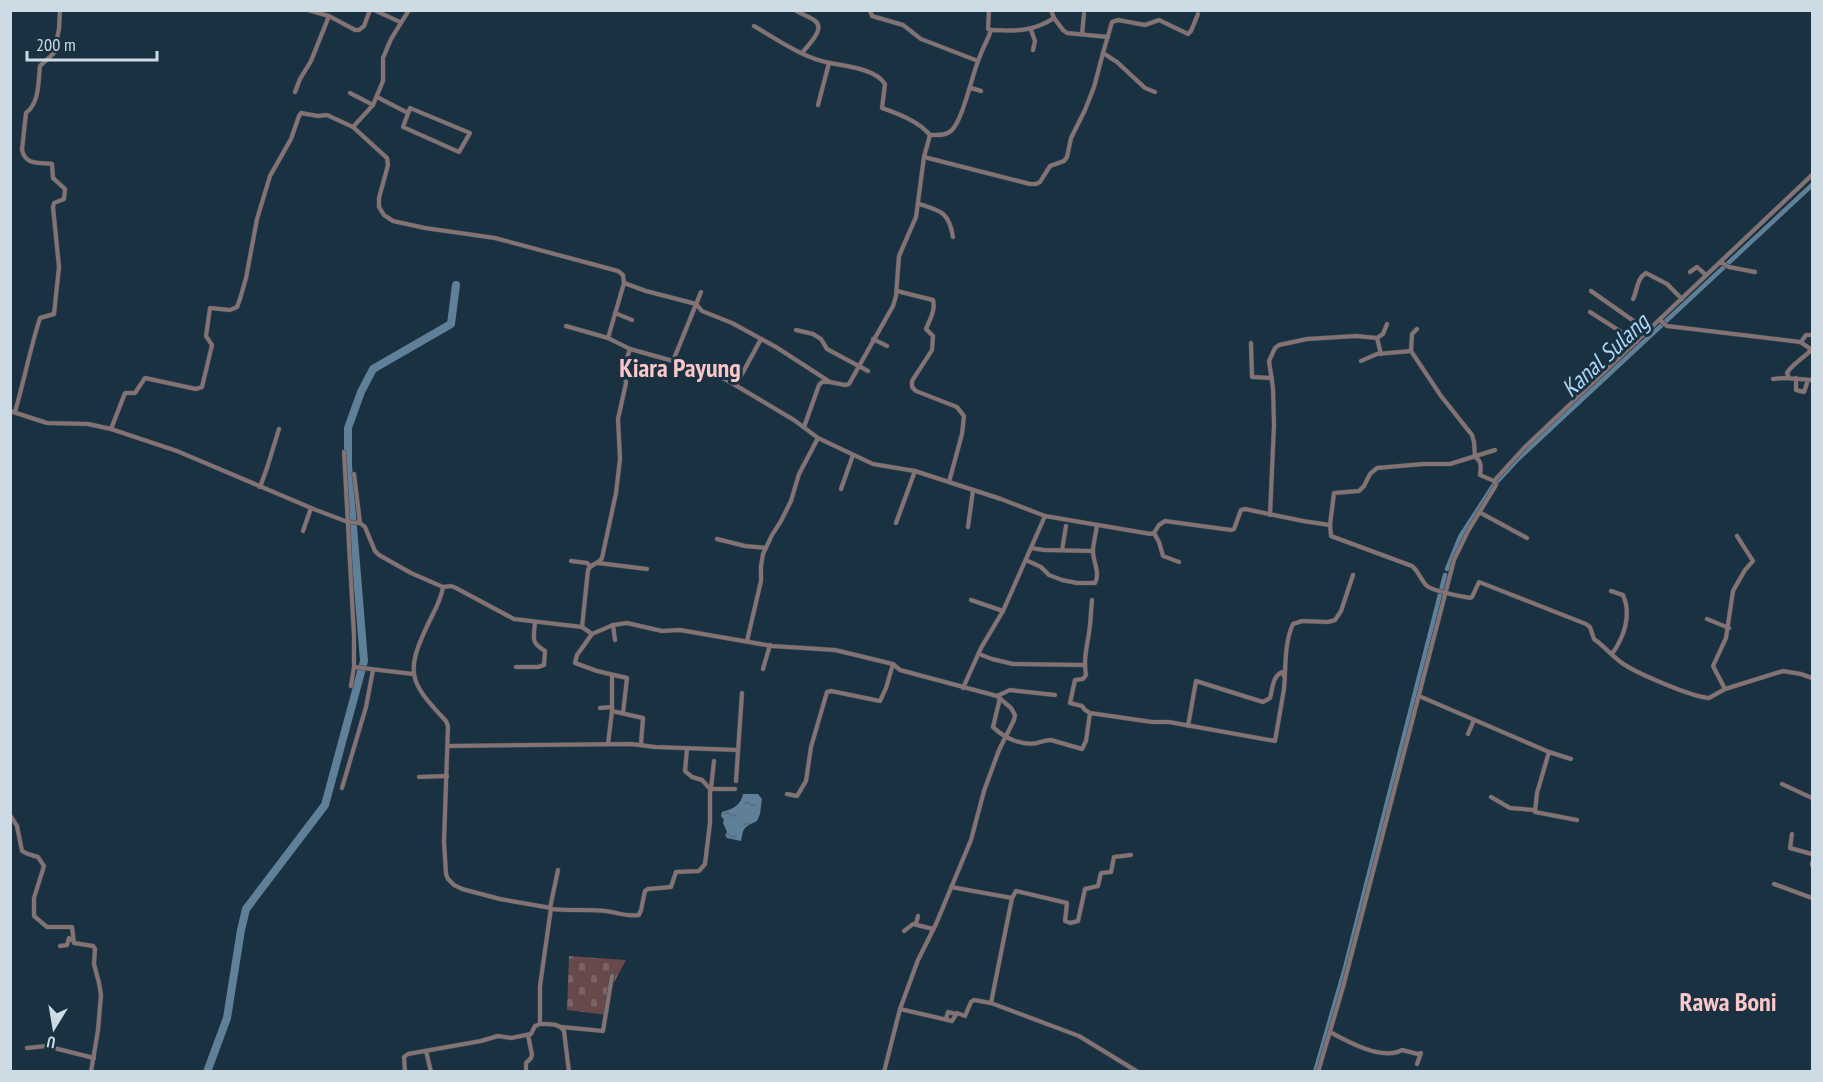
<svg xmlns="http://www.w3.org/2000/svg" width="1823" height="1082" font-family="'PT Sans Narrow',sans-serif">
<style>
.cemetery{fill:url(#cemetery-stones)}
.water{fill:url(#water-ripples)}
.lines{fill:none;stroke-linecap:round;stroke-linejoin:round}
.canal{stroke:#5f8098;stroke-width:4.5}
.river{stroke:#5f8098;stroke-width:8}
.minor-casing{stroke:#374c5b;stroke-width:5}
.minor{stroke:#857273;stroke-width:4}
.labels{text-anchor:middle;dominant-baseline:central;stroke-width:6;stroke-linejoin:round;paint-order:stroke}
.water-label{font-size:24px;font-style:italic;fill:#aad7f9;stroke:#1a3141}
.quarter-label{font-size:26px;font-weight:bold;fill:#fbc7c9;stroke:#1a3141}
</style>
<defs>
<pattern id="cemetery-stones" width="16" height="16" patternUnits="userSpaceOnUse" patternTransform="scale(1.5)"><rect width="16" height="16" fill="#68494a"/><path d="M2 7V4a2 2 0 0 1 4 0v3zM10 15v-3a2 2 0 0 1 4 0v3z" fill="#7c6364"/></pattern>
<pattern id="water-ripples" width="26" height="14" patternUnits="userSpaceOnUse" patternTransform="scale(1.5)"><rect width="26" height="14" fill="#5f8098"/><path d="M2 4q2-2 4 0t4 0M15 11q2-2 4 0t4 0" fill="none" stroke="#536a7b"/></pattern>
</defs>
<rect width="100%" height="100%" fill="#1a3141"/>
<polygon class="cemetery" points="569,956 626,960 611,988 607,1015 567,1010"/>
<path class="water" d="M 743,794 L 758,794 L 762,799 L 760,814 L 757,821 C 743,828 744,827 741,841 L 727,838 L 725,835 L 727,832 L 723,823 L 724,820 L 721,816 L 722,812 C 733,809 741,805 743,794 Z"/>
<g class="lines">
<g class="canal">
<polyline points="1447,569 1460,537 1493,486 1518,459 1812,185"/>
<polyline points="1315,1072 1345,968 1445,575"/>
</g>
<polyline class="river" points="207,1072 227,1018 241,930 246,909 325,805 364,661 348,465 348,428 361,392 373,369 451,324 456,285"/>
<g class="minor-casing">
<g id="minor">
<polyline points="374,10 400,22"/>
<path d="M 795,10 C 801,14 808,16 814,20 C 827,28 808,45 802,53"/>
<polyline points="870,10 872,16 903,25 921,39 978,61"/>
<polyline points="989,10 988,29 991,30"/>
<polyline points="1051,10 1054,18"/>
<polyline points="329,16 355,30 359,30 364,26 370,10"/>
<path d="M 754,26 C 778,40 803,58 830,63 C 846,66 876,69 885,84 L 882,108 C 899,114 918,121 930,135 C 938,135 946,136 952,130 C 964,117 972,74 980,56 C 983,47 988,40 991,30 C 1015,31 1033,32 1054,18 L 1063,30 L 1067,33 L 1108,37"/>
<polyline points="1031,30 1035,41 1033,50"/>
<polyline points="1082,34 1084,14"/>
<polyline points="969,89 971,88 981,91"/>
<polyline points="295,92 300,79 311,61 329,16 308,10"/>
<polyline points="1155,92 1145,88 1117,62 1103,53 1112,22 1118,20 1145,25 1159,20 1188,34 1191,31 1198,14"/>
<polyline points="350,93 373,105 383,81 383,58 391,39 409,10"/>
<polyline points="377,97 408,113"/>
<polyline points="818,105 829,63"/>
<polygon points="410,108 470,133 459,152 403,127"/>
<polyline points="353,127 373,105"/>
<polyline points="924,157 1030,184 1036,184 1040,182 1050,166 1064,161 1067,157 1071,138 1085,110 1094,87 1103,53"/>
<path d="M 919,204 C 941,211 949,212 953,237"/>
<polyline points="1720,262 1729,267 1755,272"/>
<polyline points="1690,272 1697,267 1706,275"/>
<polyline points="624,283 646,291 696,304 702,311 732,323 776,347 830,382 845,385 849,384 893,306 896,296 899,256 916,217 924,157 930,135"/>
<path d="M 897,291 L 933,300 C 936,310 929,321 926,329 L 933,336 L 932,350 L 912,381 L 912,387 L 916,391 L 957,407 L 964,416 L 962,434 L 949,482"/>
<polyline points="1591,291 1648,331"/>
<path d="M 1633,299 C 1638,290 1636,279 1646,273 L 1667,284 L 1682,299"/>
<polyline points="1590,312 1637,342"/>
<polyline points="615,313 632,320"/>
<polyline points="1660,320 1667,326 1800,342 1808,347 1812,351"/>
<polyline points="566,326 608,338"/>
<polyline points="796,330 813,334 821,339 827,349 868,371"/>
<polyline points="1377,338 1381,354"/>
<polyline points="873,339 887,346"/>
<polyline points="1801,342 1806,335 1812,335"/>
<polyline points="1251,343 1252,377 1272,378"/>
<polyline points="673,361 701,292"/>
<polyline points="1361,361 1377,354 1411,351"/>
<path d="M 1789,378 L 1787,373 C 1791,365 1805,357 1811,350"/>
<polyline points="1796,378 1796,390 1804,392 1807,383"/>
<polyline points="1773,379 1784,378 1812,380"/>
<polyline points="736,385 761,339"/>
<path d="M 10,411 L 47,423 L 88,424 L 111,429 L 177,451 L 316,510 L 348,522 L 360,523 L 365,527 L 375,551 L 379,555 L 411,573 L 443,587 C 441,600 435,610 429,622 C 405,672 408,681 446,721 L 448,726 L 444,842 L 446,874 L 448,879 L 454,885 L 462,889 L 500,899 L 551,908 L 540,986 L 540,1024 C 549,1024 559,1023 564,1031 L 569,1072"/>
<path d="M 15,412 C 24,381 30,349 40,318 L 54,314 L 59,267 L 53,207 L 54,203 L 64,199 L 65,189 L 53,178 L 52,164 C 39,162 26,166 22,150 L 26,113 C 40,102 38,82 40,66 L 54,53 L 59,29 L 60,10"/>
<polyline points="804,427 819,385 822,382 829,382"/>
<polyline points="111,429 125,393 135,393 145,378 196,389 202,387 212,345 206,336 210,308 230,310 237,307 240,299 246,278 257,219 270,176 291,139 299,116 301,113 318,116 327,115 353,127 387,158 388,165 379,198 379,207 384,215 393,221 425,228 495,238 618,271 623,275 624,283 608,338 630,349 673,361 725,379 794,420 818,438 873,464 915,471 1001,499 1045,516 1151,534 1154,533 1159,525 1165,521 1231,530 1234,529 1241,510 1245,509 1303,521 1330,525"/>
<path d="M 1495,450 L 1450,464 L 1423,464 L 1377,468 L 1370,474 L 1364,486 L 1359,491 L 1334,493 L 1330,525 L 1331,536 L 1412,566 C 1419,572 1421,580 1427,586 C 1435,592 1460,596 1470,598 L 1472,597 L 1479,582 L 1586,624 L 1590,627 L 1594,639 C 1604,646 1612,656 1622,663 C 1636,673 1692,697 1709,698 L 1725,689 L 1783,671 L 1801,674 L 1812,678"/>
<polyline points="344,452 354,636 354,667 351,686"/>
<polyline points="354,474 360,523"/>
<polyline points="1494,481 1525,447 1812,175"/>
<polyline points="260,487 267,468 279,429"/>
<polyline points="841,489 853,455"/>
<polyline points="1479,512 1527,538"/>
<polyline points="1270,515 1274,425 1273,388 1269,361 1275,348 1279,345 1307,339 1356,336 1377,338 1383,334 1387,324"/>
<polyline points="896,523 915,471"/>
<polyline points="968,527 973,490"/>
<polyline points="303,531 311,508"/>
<polyline points="1154,533 1159,542 1163,556 1179,562"/>
<polyline points="717,539 745,546 766,548"/>
<polyline points="1031,548 1044,550 1093,551"/>
<polyline points="1062,550 1066,526"/>
<path d="M 1026,560 L 1041,567 L 1049,575 L 1062,580 L 1077,583 L 1095,583 C 1101,572 1092,561 1093,549 C 1094,541 1096,533 1097,525"/>
<polyline points="571,561 587,563 590,566"/>
<polyline points="598,563 647,569"/>
<polyline points="443,587 451,586 456,588 514,619 582,627 592,634 613,625 627,623 662,631 680,630 772,646 835,650 893,664 900,670 997,696 1011,708 1015,715 1014,720 999,750 984,791 971,840 936,924 918,960 900,1009 884,1072"/>
<path d="M 1611,591 L 1623,595 C 1632,615 1624,637 1612,654"/>
<polyline points="971,600 1003,611"/>
<path d="M 1092,600 C 1091,609 1091,617 1090,625 C 1088,644 1083,656 1086,675 L 1083,679 L 1075,680 L 1070,703 L 1082,706 L 1085,710 L 1090,713 L 1152,722 L 1169,722 L 1275,741 C 1278,724 1281,707 1284,689 C 1286,668 1284,643 1293,624 L 1302,621 L 1328,622 L 1335,620 L 1341,611 L 1353,575"/>
<polyline points="1707,619 1729,628"/>
<polyline points="613,625 615,640"/>
<path d="M 582,627 L 588,570 C 591,563 598,565 602,558 L 616,493 L 620,459 L 618,419 L 626,383 L 624,367 L 630,349"/>
<polyline points="592,634 577,655 575,663 597,671 627,678 623,713"/>
<polyline points="747,641 761,581 761,566 763,554 772,535 781,521 791,501 799,474 818,438"/>
<polyline points="979,654 992,659 1013,664 1084,665"/>
<polyline points="354,667 413,674"/>
<path d="M 516,667 L 538,667 L 544,665 L 545,651 C 530,642 534,638 535,622"/>
<polyline points="763,669 770,645"/>
<polyline points="963,688 981,648 1003,611 1045,516"/>
<polyline points="1725,689 1713,666 1726,638 1733,591 1745,570 1753,561 1737,536"/>
<polyline points="997,696 1010,690 1055,695"/>
<polyline points="1419,696 1549,752 1571,759"/>
<path d="M 1000,698 L 993,727 C 1004,738 1022,746 1037,743 C 1042,742 1045,740 1051,740 L 1082,749 L 1086,741 L 1090,713"/>
<polyline points="612,707 612,675"/>
<polyline points="600,708 612,707 612,711 643,718 641,744"/>
<path d="M 1188,726 L 1196,681 L 1263,702 L 1270,698 C 1273,688 1272,677 1282,672 L 1284,676"/>
<polyline points="1468,734 1474,720"/>
<polyline points="608,744 612,711"/>
<polyline points="448,746 631,744 655,747 738,750"/>
<polyline points="687,749 685,771 692,777 702,780 711,790"/>
<polyline points="1549,752 1537,793 1535,812 1577,820"/>
<polyline points="419,777 447,776"/>
<polyline points="736,781 742,693"/>
<polyline points="1782,784 1812,798"/>
<polyline points="342,788 366,707 373,670"/>
<polyline points="711,789 714,761"/>
<polyline points="787,794 797,796 806,781 811,747 827,692 831,691 880,701 886,688 893,664"/>
<polyline points="1491,797 1510,808 1534,810"/>
<polyline points="10,815 17,826 22,851 28,854 38,857 44,866 34,898 34,916 47,927 72,927 74,943 93,946 95,949 94,964 99,983 101,995 98,1030 91,1072"/>
<polyline points="1792,834 1790,848 1812,854"/>
<polyline points="1812,863 1812,865"/>
<polyline points="1774,884 1812,898"/>
<polyline points="951,887 1012,898 991,1003"/>
<polyline points="1012,898 1016,891 1067,903 1065,921 1070,923 1078,921 1085,889 1098,886 1101,873 1111,872 1114,857 1131,855"/>
<polyline points="550,908 558,870"/>
<path d="M 551,909 C 569,911 587,909 605,911 C 616,912 627,917 639,915 L 641,910 L 645,891 L 648,889 L 671,887 L 676,872 L 699,871 L 705,864 L 710,823 L 710,791 L 711,789 L 735,789"/>
<polyline points="916,924 918,916"/>
<polyline points="904,931 913,924 933,929"/>
<polyline points="60,946 67,945 69,938 73,941"/>
<polyline points="900,1009 952,1021 957,1013 965,1016 971,1002 974,1000 991,1003 1079,1036 1138,1072"/>
<polyline points="946,1019 948,1012 956,1014"/>
<polyline points="562,1027 603,1031 612,976"/>
<path d="M 1330,1032 C 1348,1042 1383,1061 1402,1050 L 1418,1054 L 1421,1053 L 1417,1064"/>
<polyline points="27,1048 46,1046 94,1058"/>
<polyline points="426,1051 431,1072"/>
<polyline points="405,1072 404,1057 408,1054 481,1041 498,1036 511,1038 531,1034 535,1026 540,1024"/>
<polyline points="526,1072 526,1063 531,1058 532,1055 528,1035"/>
<path d="M 1318,1072 L 1343,987 L 1454,560 L 1468,531 L 1496,485 L 1494,481 L 1480,475 C 1481,468 1482,461 1475,457 L 1474,442 L 1472,435 L 1441,396 L 1411,351 L 1412,334 L 1417,329"/>
</g>
</g>
<use href="#minor" class="minor"/>
</g>
<g class="labels">
<g class="water-label">
<text transform="translate(1605 355) rotate(-43)">Kanal Sulang</text>
</g>
<g class="quarter-label">
<text x="680" y="367">Kiara Payung</text>
<text x="1728" y="1001">Rawa Boni</text>
</g>
</g>
<rect width="1823" height="1082" fill="none" stroke="#cddbe5" stroke-width="24"/>
<g transform="translate(54 1028) rotate(191)" stroke="#1a3141" stroke-width="4.5" paint-order="stroke">
<path d="M0-4.5L10 22L0 15L-10 22Z" fill="#cddbe5"/>
<text y="-9" font-size="16" font-weight="bold" text-anchor="middle" fill="#cddbe5">U</text>
</g>
<path d="M27 51v9h130v-9" fill="none" stroke="#cddbe5" stroke-width="3"/>
<text x="36" y="51" font-size="18" fill="#cddbe5" stroke="#1a3141" stroke-width="4.5" paint-order="stroke">200 m</text>
</svg>
